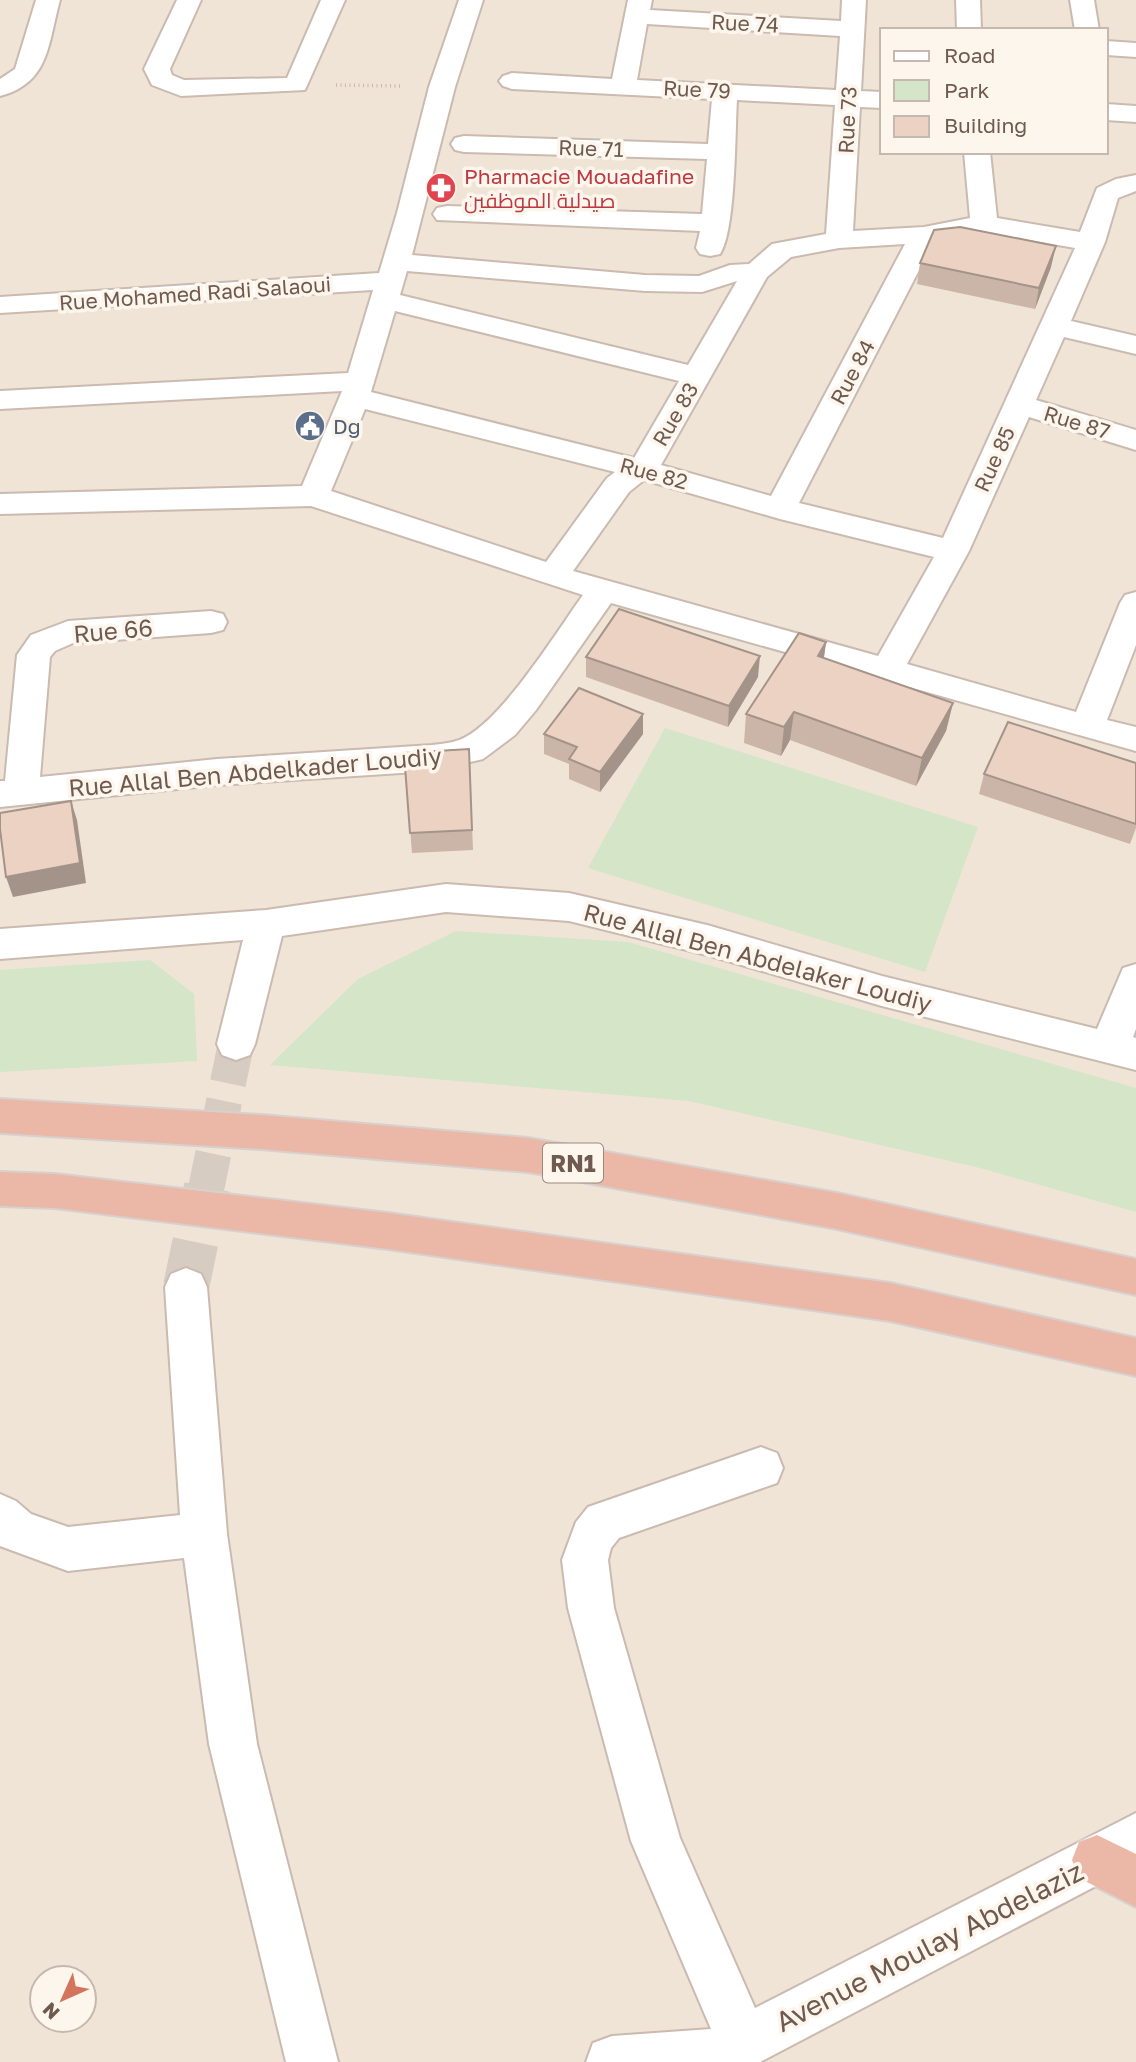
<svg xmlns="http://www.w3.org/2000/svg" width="1136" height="2062" font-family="'Golos Text',Cairo,sans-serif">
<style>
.residential{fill:#f0e4d7;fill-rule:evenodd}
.green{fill:#d4e5c8}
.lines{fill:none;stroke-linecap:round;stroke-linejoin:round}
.minor-tunnel-far1{stroke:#d7ccc1;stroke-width:36;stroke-dasharray:36 18;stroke-linecap:butt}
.minor-tunnel{stroke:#d7ccc1;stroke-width:46;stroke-dasharray:46 24;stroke-linecap:butt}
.minor-casing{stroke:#cabaaf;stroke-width:4}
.highway-casing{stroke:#d7d1ce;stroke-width:4}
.path{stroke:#d0b5a6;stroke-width:3.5;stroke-dasharray:1 3.5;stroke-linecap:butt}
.minor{fill:#fff;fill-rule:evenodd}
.highway{fill:#ebb7a7;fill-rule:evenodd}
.wall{fill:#cab5a8}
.shaded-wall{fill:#a49388}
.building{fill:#ebd2c3;stroke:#a49388;stroke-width:2}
.labels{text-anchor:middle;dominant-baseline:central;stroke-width:7;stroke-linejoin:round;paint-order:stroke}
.far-street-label{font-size:21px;fill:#705a4f;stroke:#fdf6ed}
.far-health-label{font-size:21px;fill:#be3a42;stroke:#fdf6ed;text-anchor:start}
.far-service-label{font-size:21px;fill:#4e5e75;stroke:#fdf6ed;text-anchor:start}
.shield{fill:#fdf6ed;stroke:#9a897e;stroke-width:2}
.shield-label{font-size:23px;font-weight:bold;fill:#705a4f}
.street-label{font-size:24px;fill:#705a4f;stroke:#fdf6ed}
.near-street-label{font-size:28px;fill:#705a4f;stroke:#fdf6ed}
</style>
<rect width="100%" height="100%" fill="#f9f2e7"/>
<path class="residential" d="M 0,0 L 1136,0 L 1136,2062 L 0,2062 ZM 882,30 L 1106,30 L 1106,152 L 882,152 ZM 42,1978 L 84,1978 L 84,2020 L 42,2020 Z"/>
<g class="green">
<polygon points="665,728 978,827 925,972 588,868"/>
<polygon points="456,931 628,942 1136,1088 1136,1212 980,1168 689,1101 270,1065 358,979"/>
<polygon points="150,960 194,994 197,1061 0,1072 0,970"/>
</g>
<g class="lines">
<polyline class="minor-tunnel-far1" points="206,1189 236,1044"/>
<polyline class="minor-tunnel" points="186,1287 207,1187"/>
<g class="minor-casing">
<g id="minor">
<path d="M 36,0 L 60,0 C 48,43 50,83 0,96 L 0,79 L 15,69 Z"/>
<polygon points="177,0 201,0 170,69 172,75 184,80 287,78 321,0 345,0 305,90 181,96 152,85 144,69"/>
<path d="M 459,0 L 483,0 L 455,87 L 412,255 L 645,275 L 699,276 L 730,265 L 749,264 L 772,244 L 826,234 L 835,105 L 737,100 C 735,132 736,231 720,254 L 710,256 L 700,254 L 696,248 L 700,231 L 437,220 L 433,214 L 437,208 L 447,206 L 702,214 L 707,159 L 464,152 L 455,150 L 451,144 L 455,138 L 464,136 L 708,144 L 712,99 L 512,89 L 503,86 L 499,81 L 503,76 L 512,73 L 612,79 L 628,0 L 652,0 L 650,10 L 841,21 L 842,0 L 866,0 L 861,91 L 882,92 L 882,108 L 860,107 L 853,231 L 924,227 L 970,218 L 964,152 L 990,152 L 997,218 L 1080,232 L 1097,188 L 1116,179 L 1136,175 L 1136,191 L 1118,198 L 1105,242 L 1071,321 L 1136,336 L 1136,354 L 1064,337 L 1036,400 L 1136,430 L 1136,450 L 1029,417 L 969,551 L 907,664 L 1076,712 L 1120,603 L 1125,595 L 1136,592 L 1136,645 L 1107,720 L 1136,727 L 1136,751 L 611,603 L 536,710 L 515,735 L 483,759 L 432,771 L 217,785 L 0,807 L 0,781 L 5,781 L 17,655 L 31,635 L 68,621 L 211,611 L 223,614 L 227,622 L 223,630 L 211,633 L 73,643 L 55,651 L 50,657 L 40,777 L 217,759 L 432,745 C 441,744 451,743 459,740 C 499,726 557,631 583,595 L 311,506 L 0,514 L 0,494 L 302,486 L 342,391 L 0,409 L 0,391 L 348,373 L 373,290 L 0,313 L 0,297 L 379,273 L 397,213 L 429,87 ZM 647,24 L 840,36 L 836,90 L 637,80 ZM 984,232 L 1075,248 L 943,538 L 799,503 L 934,241 ZM 905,244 L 771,496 L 661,465 L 767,277 L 791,257 L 839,248 ZM 407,271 L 645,291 L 702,292 L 737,281 L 688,365 L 400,295 ZM 395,311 L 679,381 L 634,458 L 371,392 ZM 365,409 L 615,472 L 607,478 L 546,562 L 331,491 ZM 644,480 L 780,519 L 934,557 L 878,656 L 573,571 L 629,492 Z"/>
<polygon points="956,0 980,0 981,30 957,30"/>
<polygon points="1070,0 1094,0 1099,30 1075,30"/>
<polygon points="1106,41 1136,43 1136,57 1106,55"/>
<polygon points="1106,104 1136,106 1136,122 1106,120"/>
<polygon points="446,884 569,893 707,925 882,976 1097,1029 1123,968 1136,964 1136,1029 1133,1037 1136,1038 1136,1070 882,1006 707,955 569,921 446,912 282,936 255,1044 250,1055 236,1060 222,1055 217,1044 243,940 0,959 0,929 266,910"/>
<polygon points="186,1268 201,1274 207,1287 227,1534 257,1744 338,2062 286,2062 209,1744 184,1558 68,1571 0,1546 0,1494 16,1501 31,1514 68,1527 180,1515 165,1287 171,1274"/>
<polygon points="761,1447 777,1453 783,1468 777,1483 619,1538 611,1548 608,1560 614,1608 680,1838 755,2008 1136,1813 1136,1865 760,2062 586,2062 593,2043 612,2036 711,2029 631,1841 568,1608 562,1560 576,1522 588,1507"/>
</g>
</g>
<g class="highway-casing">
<g id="highway">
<polygon points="0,1099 261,1115 528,1138 837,1193 1136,1259 1136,1295 837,1229 528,1172 261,1149 0,1133"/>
<polygon points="0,1172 55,1174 388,1213 890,1283 1136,1338 1136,1376 890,1321 388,1249 55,1208 0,1206"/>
<polygon points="1097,1835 1136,1854 1136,1907 1079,1878 1072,1860 1079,1842"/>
</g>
</g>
<polyline class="path" points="336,85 400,86"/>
<use href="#minor" class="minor"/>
<use href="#highway" class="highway"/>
</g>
<g class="wall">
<polygon points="920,263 1051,267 1035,309 917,284"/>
<polygon points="826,642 824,658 953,703 946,731 916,786 790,740 781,756 744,743 746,714"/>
<polygon points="586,657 758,677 728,727 586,677"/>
<polygon points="643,714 643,734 600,792 569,779 569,764 544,754 544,734"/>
<polygon points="469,749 473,850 412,853 404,753"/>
<polygon points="1136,763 1136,828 1130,844 979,794 984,774"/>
</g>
<g class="shaded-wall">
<polygon points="1056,246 1051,267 1035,309 1039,288"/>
<polygon points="826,642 822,671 818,656"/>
<polygon points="760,656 758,677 728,727 729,706"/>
<polygon points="953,703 946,731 916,786 922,758"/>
<polygon points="794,712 790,740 781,756 784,727"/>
<polygon points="643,714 643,734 600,792 600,772"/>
<polygon points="71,801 77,820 86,883 13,897 6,877"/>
</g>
<g class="building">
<polygon points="960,227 1056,246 1039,288 920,263 934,230"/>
<polygon points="619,609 760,656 729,706 586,657"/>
<polygon points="799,633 826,642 818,656 953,703 922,758 794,712 784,727 746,714"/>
<polygon points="579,688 643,714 600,772 569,759 577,747 544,734"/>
<polygon points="1008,722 1136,763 1136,824 984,774"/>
<polygon points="469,749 472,830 410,833 404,753"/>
<polygon points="71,801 80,863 6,877 0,829 0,813"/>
</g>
<defs>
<g id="pharmacy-disc" transform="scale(1.575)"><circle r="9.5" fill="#e0444e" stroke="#fdf6ed"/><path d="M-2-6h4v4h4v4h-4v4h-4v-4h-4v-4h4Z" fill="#fff"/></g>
<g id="civic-disc" transform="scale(1.575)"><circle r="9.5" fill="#5c6f8a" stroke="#fdf6ed"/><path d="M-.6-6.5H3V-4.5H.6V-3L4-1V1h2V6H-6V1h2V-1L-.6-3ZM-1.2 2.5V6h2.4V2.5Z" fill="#fff"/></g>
</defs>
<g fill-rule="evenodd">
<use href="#pharmacy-disc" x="441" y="188"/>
<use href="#civic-disc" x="310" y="426"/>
</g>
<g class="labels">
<g class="far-street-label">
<text transform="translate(745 23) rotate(3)">Rue 74</text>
<text transform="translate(697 89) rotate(3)">Rue 79</text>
<text transform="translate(847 120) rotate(-87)">Rue 73</text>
<text transform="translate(591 148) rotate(2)">Rue 71</text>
<text transform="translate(195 293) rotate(-4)">Rue Mohamed Radi Salaoui</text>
<text transform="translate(852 372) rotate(-62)">Rue 84</text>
<text transform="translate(675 414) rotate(-60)">Rue 83</text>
<text transform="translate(1077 422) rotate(17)">Rue 87</text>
<text transform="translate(994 459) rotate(-66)">Rue 85</text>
<text transform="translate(654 473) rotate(15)">Rue 82</text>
</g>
<g class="far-health-label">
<text x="464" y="176">Pharmacie Mouadafine<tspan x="464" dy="24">صيدلية الموظفين</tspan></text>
</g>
<g class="far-service-label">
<text x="333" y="426">Dg</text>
</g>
<rect class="shield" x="543" y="1143.5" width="60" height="39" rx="5"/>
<g class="shield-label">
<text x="573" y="1163">RN1</text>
</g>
<g class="street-label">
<text transform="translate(113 630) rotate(-5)">Rue 66</text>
<text transform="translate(255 771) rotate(-5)">Rue Allal Ben Abdelkader Loudiy</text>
<text transform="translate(758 957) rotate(15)">Rue Allal Ben Abdelaker Loudiy</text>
</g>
<g class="near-street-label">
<text transform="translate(929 1946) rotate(-27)">Avenue Moulay Abdelaziz</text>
</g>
</g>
<rect x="880" y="28" width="228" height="126" fill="#fdf6ed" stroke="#c5b8ae" stroke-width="2"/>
<rect x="894" y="51" width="35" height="10" fill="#ffffff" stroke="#c5b8ae" stroke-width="2"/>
<text x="944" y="63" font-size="21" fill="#705a4f">Road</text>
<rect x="894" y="80" width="35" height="21" fill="#d4e5c8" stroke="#c5b8ae" stroke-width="2"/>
<text x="944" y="98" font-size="21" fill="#705a4f">Park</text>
<rect x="894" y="116" width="35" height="21" fill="#ebd2c3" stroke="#c5b8ae" stroke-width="2"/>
<text x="944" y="133" font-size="21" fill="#705a4f">Building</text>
<g transform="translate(63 1999) rotate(225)"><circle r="33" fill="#fdf6ed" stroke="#c5b8ae" stroke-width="2"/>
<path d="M0-5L12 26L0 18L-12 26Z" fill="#d3755d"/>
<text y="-10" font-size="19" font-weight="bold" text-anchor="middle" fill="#705a4f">N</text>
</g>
</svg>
